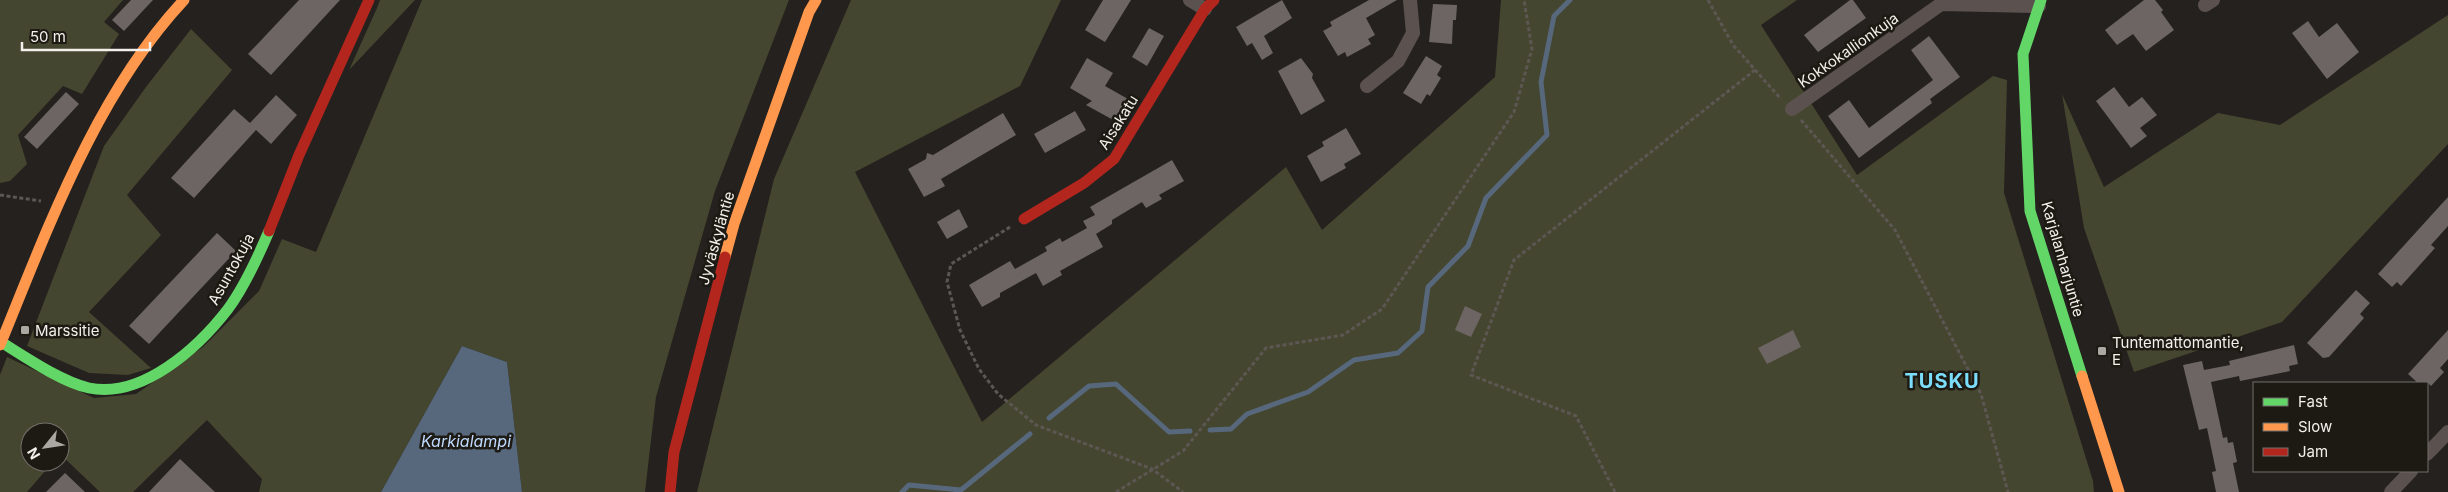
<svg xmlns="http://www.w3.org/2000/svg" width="2448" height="492" font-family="Inter,sans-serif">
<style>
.forest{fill:#45462f}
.water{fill:#57687c}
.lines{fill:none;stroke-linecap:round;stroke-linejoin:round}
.stream{stroke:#57687c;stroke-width:5}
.building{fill:#6d6563}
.path{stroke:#5d5754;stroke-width:3;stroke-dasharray:4 2.5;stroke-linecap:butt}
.street{stroke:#5b514e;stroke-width:14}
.fast{stroke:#63d668;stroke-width:11}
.slow{stroke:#ff974d;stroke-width:11}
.jam{stroke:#b3261e;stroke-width:11}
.poi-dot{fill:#aba8a4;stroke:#1d1913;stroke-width:2}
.labels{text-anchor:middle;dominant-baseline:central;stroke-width:5;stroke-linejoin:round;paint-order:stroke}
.street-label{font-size:15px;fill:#f3f0ec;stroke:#1d1913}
.poi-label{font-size:15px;fill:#f3f0ec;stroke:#1d1913;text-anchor:start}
.water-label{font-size:16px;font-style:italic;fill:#bedafd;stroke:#1d1913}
.district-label{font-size:20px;font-weight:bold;letter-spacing:1px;fill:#7bddf9;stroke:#1d1913}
</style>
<rect width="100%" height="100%" fill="#24211e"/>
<g class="forest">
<polygon points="0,0 123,0 104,22 119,34 82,94 63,86 18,135 27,164 10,181 0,183"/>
<polygon points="380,0 415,0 349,70 377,8"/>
<polygon points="422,0 789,0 715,191 656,397 645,492 522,492 507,362 462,346 381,492 259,492 262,479 207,420 133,492 100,492 60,454 60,432 30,432 30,462 53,462 27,492 0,492 0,375 7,357 94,398 136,394 203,347 259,291 282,239 316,252"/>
<polygon points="851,0 1061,0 1020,86 855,172 982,422 1286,167 1322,230 1495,77 1501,0 1797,0 1761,25 1857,175 1993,76 2007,80 2004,193 2093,481 2094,492 697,492 774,179"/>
<polygon points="2448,15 2448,144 2282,322 2134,372 2084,228 2062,94 2104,187 2218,113 2280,125"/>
<polygon points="191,29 232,70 127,195 161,235 89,312 151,368 128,375 89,373 27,346 104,146 146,87"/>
</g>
<polygon class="water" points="462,346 507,362 522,492 381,492"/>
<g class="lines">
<g class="stream">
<polyline points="1049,418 1089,386 1116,384 1169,432 1190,431"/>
<polyline points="1210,430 1231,429 1247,414 1308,392 1354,360 1398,353 1422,331 1428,287 1468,246 1486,198 1547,135 1541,82 1554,16 1570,0"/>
<polyline points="902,492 909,485 961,490 1030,434"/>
</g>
</g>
<g class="building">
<polygon points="131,0 153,0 124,31 112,20"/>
<polygon points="299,0 340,0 271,75 248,54"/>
<polygon points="1103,0 1131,0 1105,42 1085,30"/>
<polygon points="1282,0 1292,18 1264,36 1273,53 1262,60 1252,43 1247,46 1236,27"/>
<polygon points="1369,0 1397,0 1366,18 1375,35 1368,39 1371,44 1347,57 1345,52 1338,56 1323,31 1332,26 1330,22"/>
<polygon points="1850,0 1853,0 1866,18 1818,52 1804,35"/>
<polygon points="2144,0 2155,0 2163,10 2161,12 2174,30 2146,51 2133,34 2117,45 2105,30"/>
<polygon points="1433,4 1457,5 1456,20 1453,20 1452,44 1429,42"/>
<polygon points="2308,21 2319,37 2337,23 2359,52 2327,79 2292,33"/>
<polygon points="1149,28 1164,36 1147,66 1132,57"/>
<polygon points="1929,36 1960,77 1930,99 1932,103 1859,158 1828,116 1849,100 1869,128 1933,80 1911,50"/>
<polygon points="1426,56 1442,66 1437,75 1441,78 1430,96 1427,94 1421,104 1403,93"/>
<polygon points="1087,58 1113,73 1105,86 1128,99 1115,121 1086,105 1092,101 1070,88"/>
<polygon points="1301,58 1313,74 1312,78 1325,101 1301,115 1278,71"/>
<polygon points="2114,87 2129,107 2142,97 2157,115 2140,128 2147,136 2131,148 2096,101"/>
<polygon points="66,92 79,104 37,149 24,137"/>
<polygon points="276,95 297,115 271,144 256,130 194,198 171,178 234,109 250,123"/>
<polygon points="1075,111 1086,130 1045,153 1034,134"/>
<polygon points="1003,113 1016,135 941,179 945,186 924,197 908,169 926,159 927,153 933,155"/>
<polygon points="1346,128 1361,154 1344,164 1346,168 1321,182 1307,156 1324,146 1322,142"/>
<polygon points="1172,160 1184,181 1159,195 1162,199 1146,208 1142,202 1112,220 1112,224 1096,234 1103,247 1060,271 1062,275 1043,286 1036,273 1000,293 1000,297 982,307 969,285 1010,261 1015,269 1047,251 1045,247 1060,238 1062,242 1087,228 1083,221 1095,215 1090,207"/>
<polygon points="2448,197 2448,226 2431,245 2435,248 2401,286 2397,282 2392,287 2378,274"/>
<polygon points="959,209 968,227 947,239 937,222"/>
<polygon points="217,233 236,251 149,344 129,326"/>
<polygon points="2356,290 2370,303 2360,314 2364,318 2329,357 2323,358 2307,343"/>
<polygon points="1465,306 1482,314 1471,337 1455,330"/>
<polygon points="1793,330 1801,347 1767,364 1758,348"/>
<polygon points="2448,330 2448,359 2440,368 2444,372 2431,386 2428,383 2418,383 2408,374"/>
<polygon points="2294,345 2298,364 2289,366 2290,371 2240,381 2239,376 2211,382 2223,438 2227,437 2228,443 2233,442 2237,462 2233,463 2239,492 2216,492 2212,472 2216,471 2207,428 2199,430 2183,365 2202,361 2204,370 2230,365 2229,361"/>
<polygon points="180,459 215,492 149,492"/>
<polygon points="65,473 85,492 46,492"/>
</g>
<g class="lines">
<g class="path">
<polyline points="1708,0 1733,45 1781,99"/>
<polyline points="1801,120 1895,230 1981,394 2008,492"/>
<polyline points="0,195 41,201"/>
<polyline points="1010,227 951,264 947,282 960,330 979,369 998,394 1036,425 1152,469 1183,492"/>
<polyline points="1116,492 1183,451 1266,348 1343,335 1382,309 1514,112 1532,49 1524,0"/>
<polyline points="1615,492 1576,416 1471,375 1514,260 1755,70"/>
</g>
<g class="street">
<polyline points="1190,0 1205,9"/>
<polyline points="2205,5 2213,0"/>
<polyline points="1367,86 1398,61 1413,33 1410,0"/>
<polyline points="1792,109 1941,4 2039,6"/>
<polyline points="2427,454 2448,432"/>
<polyline points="2391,492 2411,471"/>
</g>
<g class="fast">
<polyline points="2041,0 2023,54 2030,211 2082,376"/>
<path d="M 1,342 C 25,357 62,382 89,388 C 142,399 198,348 228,309 C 245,286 258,257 269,231"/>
</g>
<g class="slow">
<polyline points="725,257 734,224 809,12 816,0"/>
<path d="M 0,345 C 48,228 96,94 184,0"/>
<polyline points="2082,376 2119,492"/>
</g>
<g class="jam">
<polyline points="1024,219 1084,183 1114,159 1205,9 1214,0"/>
<polyline points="269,231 299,155 369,0"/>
<polyline points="670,492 674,452 725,257"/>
</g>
</g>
<g class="poi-dot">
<rect x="20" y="325" width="10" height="10" rx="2.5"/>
<rect x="2097" y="346" width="10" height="10" rx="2.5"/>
</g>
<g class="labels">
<g class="street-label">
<text transform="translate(1848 50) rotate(-35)">Kokkokallionkuja</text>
<text transform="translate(1118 122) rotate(-58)">Aisakatu</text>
<text transform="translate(716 238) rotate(-74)">Jyväskyläntie</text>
<text transform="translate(2063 259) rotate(74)">Karjalanharjuntie</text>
<text transform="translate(231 269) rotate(-61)">Asuntokuja</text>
</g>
<g class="poi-label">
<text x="35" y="330">Marssitie</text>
<text x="2112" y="342">Tuntemattomantie,<tspan x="2112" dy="17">E</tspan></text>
</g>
<g class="water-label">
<text x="466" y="441">Karkialampi</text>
</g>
<g class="district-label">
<text x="1942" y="381">TUSKU</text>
</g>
</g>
<rect x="2253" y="382" width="175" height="90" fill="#1d1913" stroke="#736f6a"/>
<rect x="2263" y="398" width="25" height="8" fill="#63d668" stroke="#736f6a"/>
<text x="2298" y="407" font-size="15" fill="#f3f0ec">Fast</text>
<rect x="2263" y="423" width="25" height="8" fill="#ff974d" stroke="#736f6a"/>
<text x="2298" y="432" font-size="15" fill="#f3f0ec">Slow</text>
<rect x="2263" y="448" width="25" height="8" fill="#b3261e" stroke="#736f6a"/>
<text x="2298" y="457" font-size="15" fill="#f3f0ec">Jam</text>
<g transform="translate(45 447) rotate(240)"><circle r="24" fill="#1d1913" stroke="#736f6a"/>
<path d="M0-4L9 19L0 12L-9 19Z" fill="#aba8a4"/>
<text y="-8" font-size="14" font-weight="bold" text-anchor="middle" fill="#f3f0ec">N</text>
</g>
<path d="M22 42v8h128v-8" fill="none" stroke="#f3f0ec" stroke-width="2.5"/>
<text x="30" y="42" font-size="15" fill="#f3f0ec" stroke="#1d1913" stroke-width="4" paint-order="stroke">50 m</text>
</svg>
